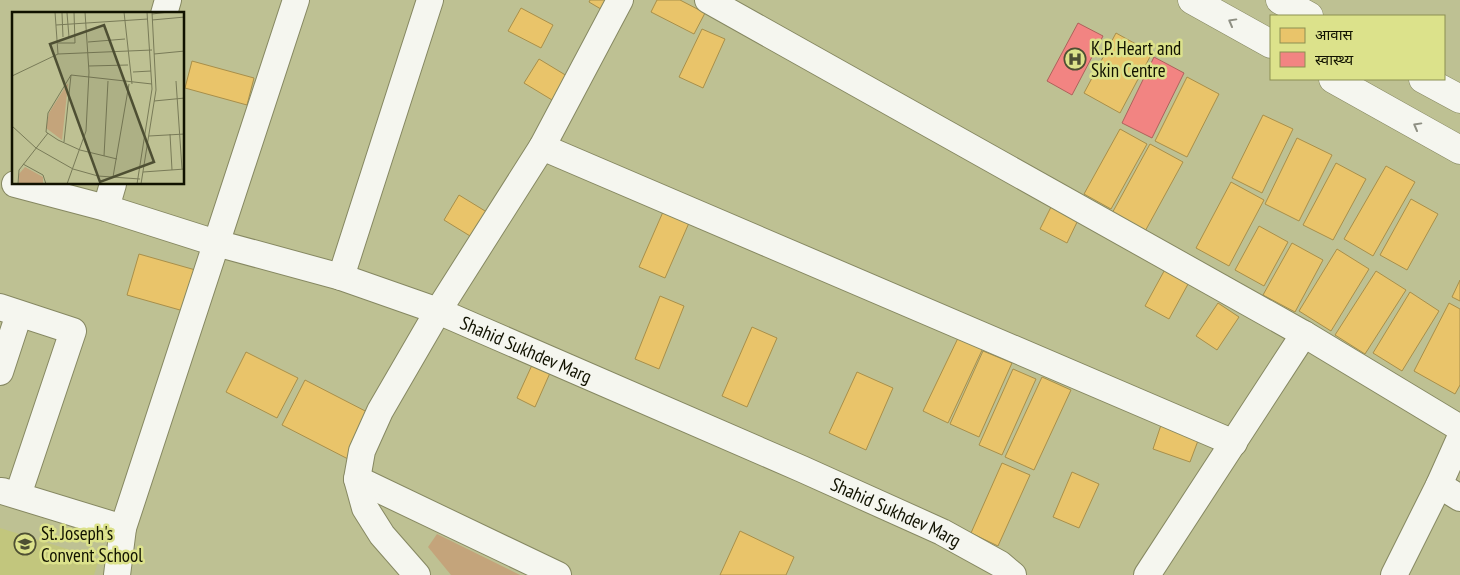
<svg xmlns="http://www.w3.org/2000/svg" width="1460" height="575" font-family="'PT Sans Narrow','Noto Sans Devanagari',sans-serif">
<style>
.built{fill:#c2c67d}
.green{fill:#c4a47b}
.homes{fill:#e9c46a;stroke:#a88f4a}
.health{fill:#f28482;stroke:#ae625b}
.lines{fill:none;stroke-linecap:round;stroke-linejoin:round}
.minor-casing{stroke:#868862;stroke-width:28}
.tertiary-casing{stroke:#868862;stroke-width:29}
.minor{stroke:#f5f6ef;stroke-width:26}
.tertiary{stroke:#f5f6ef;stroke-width:28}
.oneway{stroke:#8e8f83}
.labels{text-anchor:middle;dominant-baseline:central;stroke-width:5;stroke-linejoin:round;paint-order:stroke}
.poi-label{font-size:19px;fill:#111200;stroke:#dce28b;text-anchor:start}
.street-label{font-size:19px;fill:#111200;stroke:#dce28b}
.inset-road{fill:none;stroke:#797b58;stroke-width:1}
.view{fill:#4e4f33;fill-opacity:0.15;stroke:#4e4f33;stroke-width:2.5}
.inset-edge{fill:none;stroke:#111200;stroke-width:2.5}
</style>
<rect width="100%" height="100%" fill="#bec193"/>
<polygon class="built" points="0,528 99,559 94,575 0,575"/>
<polygon class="green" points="437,534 520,575 451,575 428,547"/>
<g class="homes">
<polygon points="590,0 620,0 611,15 589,2"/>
<polygon points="657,0 680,0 705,13 694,34 651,12"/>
<polygon points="521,8 553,25 541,48 508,31"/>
<polygon points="702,29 725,39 703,88 679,77"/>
<polygon points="1116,33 1152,53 1120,113 1084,93"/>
<polygon points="539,59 572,79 557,103 524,83"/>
<polygon points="192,61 254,78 247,105 185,88"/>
<polygon points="1187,77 1219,94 1187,157 1155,141"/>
<polygon points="1263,115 1293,129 1262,193 1232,178"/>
<polygon points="1120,129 1147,144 1111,209 1084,194"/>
<polygon points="1297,138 1332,155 1299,221 1265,204"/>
<polygon points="1150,144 1183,162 1143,235 1110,217"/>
<polygon points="1336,163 1366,179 1333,240 1303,225"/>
<polygon points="1386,166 1415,182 1373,256 1344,239"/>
<polygon points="1231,182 1264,200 1229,266 1196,248"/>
<polygon points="459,195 490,214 475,239 444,220"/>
<polygon points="1411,199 1438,214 1407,270 1380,255"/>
<polygon points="666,205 692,216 665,278 639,267"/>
<polygon points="1052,205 1079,218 1067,243 1040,229"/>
<polygon points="1259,226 1288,242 1264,286 1235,270"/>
<polygon points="1292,243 1323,260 1295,312 1263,295"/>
<polygon points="1337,249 1369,269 1331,331 1299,311"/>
<polygon points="139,254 199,271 187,312 127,295"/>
<polygon points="1169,262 1193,275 1169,319 1145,306"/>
<polygon points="1376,271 1406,290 1365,354 1335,335"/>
<polygon points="1460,280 1460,301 1452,297"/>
<polygon points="1410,292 1439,311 1402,371 1373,353"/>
<polygon points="660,296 684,306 659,369 635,359"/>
<polygon points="1218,303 1239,317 1217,350 1196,336"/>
<polygon points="1449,303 1460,309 1460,385 1455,394 1414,371"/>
<polygon points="752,327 777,338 747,407 722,396"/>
<polygon points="959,336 983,348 948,423 923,411"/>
<polygon points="983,351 1012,363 979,437 950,424"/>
<polygon points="246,352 298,378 277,418 226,392"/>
<polygon points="532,365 550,373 535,407 517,398"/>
<polygon points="1013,369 1036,379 1002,455 979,445"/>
<polygon points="857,372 893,388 866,450 829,433"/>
<polygon points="1042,377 1071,390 1034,470 1005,457"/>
<polygon points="305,380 373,415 350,460 282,425"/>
<polygon points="1161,425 1199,438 1190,462 1153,449"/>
<polygon points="1002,463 1030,475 998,546 971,533"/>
<polygon points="1072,472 1099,484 1079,528 1053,517"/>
<polygon points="740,531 794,557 786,575 720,575"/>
</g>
<g class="health">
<polygon points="1078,23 1103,36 1072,95 1047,81"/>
<polygon points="1154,57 1184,73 1152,138 1122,123"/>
</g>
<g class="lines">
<g class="minor-casing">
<g id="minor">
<polyline points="708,0 1304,334 1460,428"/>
<polyline points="164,14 168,0"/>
<polyline points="542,147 1234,443"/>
<path id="s1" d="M 15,184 L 106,208 L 216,243 L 341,277 L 438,311 L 802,469 L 942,532 L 1000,564 L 1013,575"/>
<polyline points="106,208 113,184"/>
<polyline points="341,277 430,0"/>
<polyline points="0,307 73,331 18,495"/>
<polyline points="0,372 19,314"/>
<polyline points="357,479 558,575"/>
<polyline points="1439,485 1460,498"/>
<polyline points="2,491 123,528"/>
<polyline points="117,575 123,528 296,0"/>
<polyline points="417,575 382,535 365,508 357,479 362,451 380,411 438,311 542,147 620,0"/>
<polyline points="1147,575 1304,334"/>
<polyline points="1394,575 1439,485 1460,438"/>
</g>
</g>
<g class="tertiary-casing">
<g id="tertiary">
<polyline points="1192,0 1271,44"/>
<polyline points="1280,0 1309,16"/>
<polyline points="1333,79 1460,150"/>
<polyline points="1423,79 1460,99"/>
</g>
</g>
<use href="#minor" class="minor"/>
<use href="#tertiary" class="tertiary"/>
</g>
<defs><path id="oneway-chevron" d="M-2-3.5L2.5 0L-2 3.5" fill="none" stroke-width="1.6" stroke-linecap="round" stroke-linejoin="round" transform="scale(1.25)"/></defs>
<g class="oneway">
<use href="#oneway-chevron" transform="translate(1232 22) rotate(-151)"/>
<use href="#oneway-chevron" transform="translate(1417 126) rotate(-151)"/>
</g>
<defs>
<g id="hospital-ring" transform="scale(1.125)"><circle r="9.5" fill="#dce28b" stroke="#4e4f33" stroke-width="1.5"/><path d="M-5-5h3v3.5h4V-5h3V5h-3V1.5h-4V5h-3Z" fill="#4e4f33"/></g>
<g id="school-ring" transform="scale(1.125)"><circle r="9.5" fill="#dce28b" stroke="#4e4f33" stroke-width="1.5"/><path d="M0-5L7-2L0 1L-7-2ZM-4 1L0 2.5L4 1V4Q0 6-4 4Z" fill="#4e4f33"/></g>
</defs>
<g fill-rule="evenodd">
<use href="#hospital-ring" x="1075" y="59"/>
<use href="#school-ring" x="25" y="544"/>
</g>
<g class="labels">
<g class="poi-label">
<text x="1091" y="48">K.P. Heart and<tspan x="1091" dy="22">Skin Centre</tspan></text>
<text x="41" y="533">St. Joseph's<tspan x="41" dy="22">Convent School</tspan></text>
</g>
<g class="street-label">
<text stroke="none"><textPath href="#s1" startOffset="538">Shahid Sukhdev Marg</textPath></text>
<text stroke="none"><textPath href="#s1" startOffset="942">Shahid Sukhdev Marg</textPath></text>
</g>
</g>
<g transform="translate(12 12)">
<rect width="172" height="172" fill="#bec193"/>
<path d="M 55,72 L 56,72 L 50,128 L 34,116 L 37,101 ZM 13,155 L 31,165 L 31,172 L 7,172 L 7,162 Z" fill="#c4a47b"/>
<path class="inset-road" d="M 43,0 L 46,42M 112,0 L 120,72M 50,1 L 51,25M 55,1 L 57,25M 140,2 L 157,0M 140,8 L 173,5M 44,13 L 136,7M 76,30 L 113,27M 46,31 L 63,31 L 62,0M 142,42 L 173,39M 77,54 L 116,53M 121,60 L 139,59M 0,64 L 46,42 L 140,38M 164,69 L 170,157M 142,89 L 173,86M 0,114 L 24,136 L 61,157 L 86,164 L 128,167M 158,122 L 160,158M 137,124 L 173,122M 52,130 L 59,63M 92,144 L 96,69M 105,147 L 68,138 L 46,128 L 34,120 L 36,101 L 59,63 L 140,72M 11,152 L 31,163 L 34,172M 131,160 L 173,157M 101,165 L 117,72M 6,172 L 7,158 L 36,121M 55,172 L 74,119 L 77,60 L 73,0M 125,172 L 140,77 L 135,0M 129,172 L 144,78 L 140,0"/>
<path class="view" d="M 92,13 L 142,150 L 88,170 L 38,32 Z"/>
<rect width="172" height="172" class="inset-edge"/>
</g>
<rect x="1270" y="15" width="175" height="65" fill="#dce28b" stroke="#8b8f53"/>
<rect x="1280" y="28" width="25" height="15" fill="#e9c46a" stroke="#8b8f53"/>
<text x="1315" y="40" font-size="15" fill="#111200">आवास</text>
<rect x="1280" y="52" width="25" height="15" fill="#f28482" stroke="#8b8f53"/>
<text x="1315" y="65" font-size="15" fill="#111200">स्वास्थ्य</text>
</svg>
